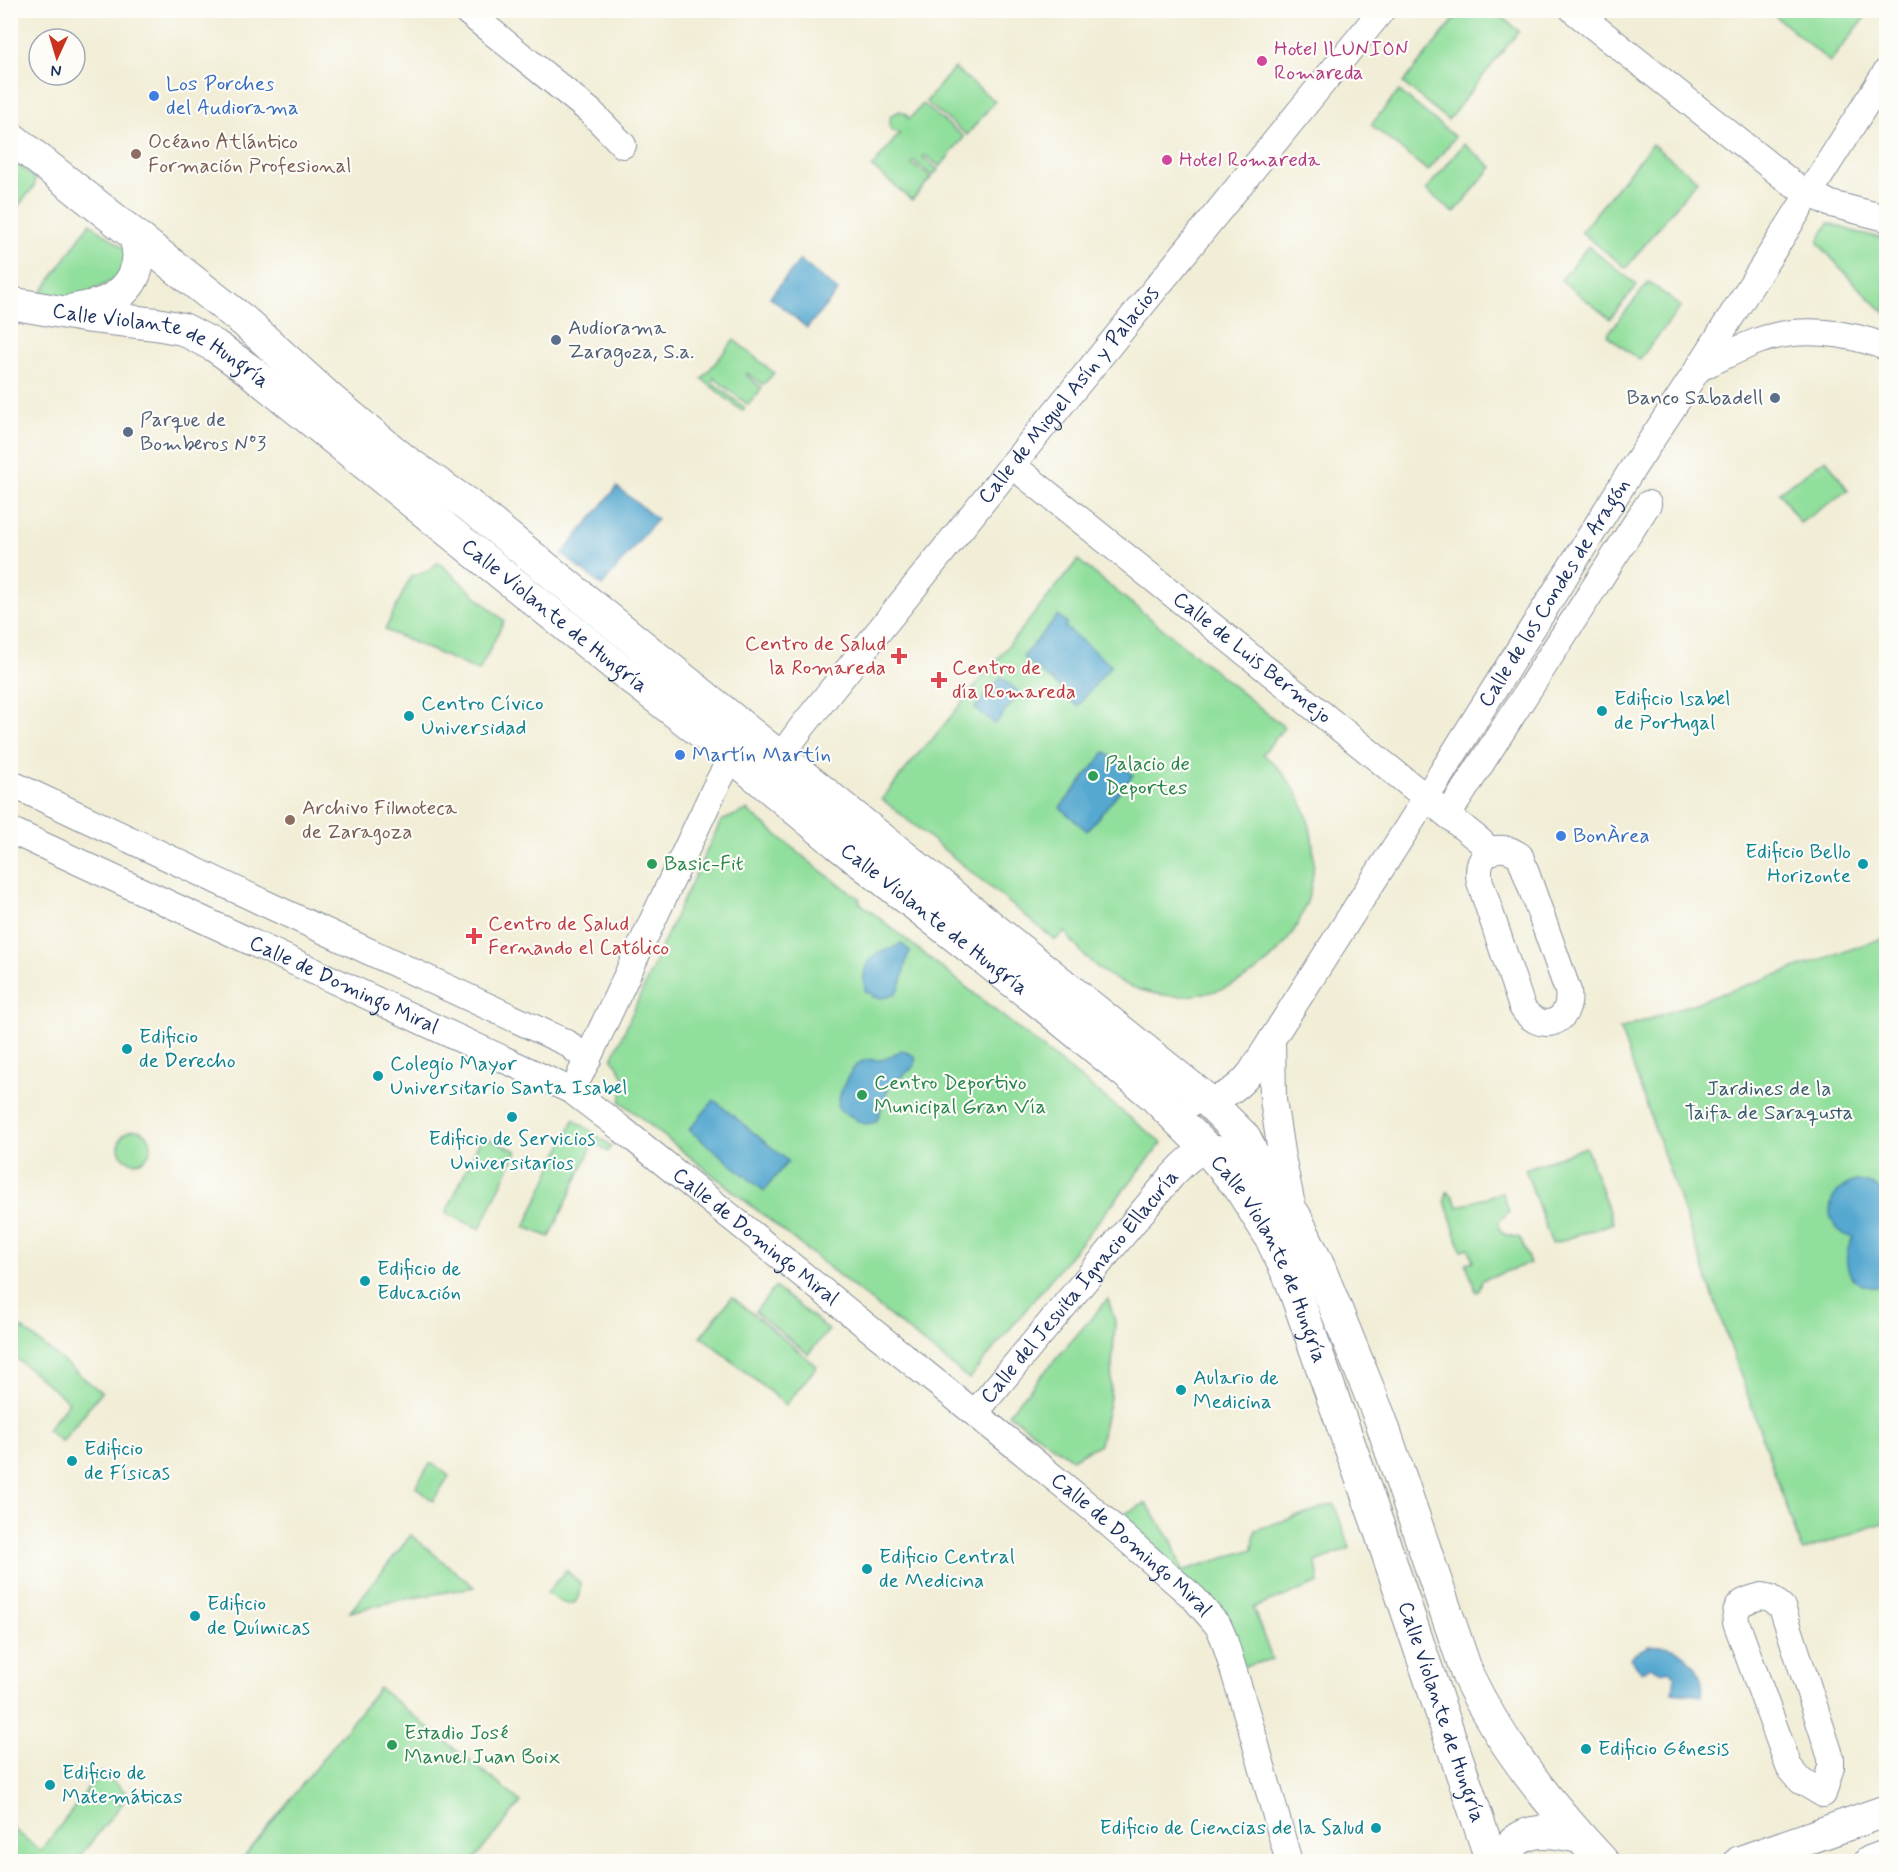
<svg xmlns="http://www.w3.org/2000/svg" width="1897" height="1872" font-family="Mynerve,sans-serif">
<style>
.green{fill:#91df9c;stroke:#56877d;stroke-width:1.5}
.water{fill:#54a8d0;stroke:#386c97;stroke-width:1.5}
.lines{fill:none;stroke-linecap:round;stroke-linejoin:round}
.minor-casing{stroke:#868e9a;stroke-width:28}
.major-casing{stroke:#868e9a;stroke-width:34}
.minor{stroke:#fff;stroke-width:26}
.major{stroke:#fff;stroke-width:32}
.hotel-dot{fill:#d1479c;stroke:#fdfcf7;stroke-width:2}
.shop-dot{fill:#3f7fe0;stroke:#fdfcf7;stroke-width:2}
.education-dot{fill:#8d6e63;stroke:#fdfcf7;stroke-width:2}
.service-dot{fill:#5c6f8a;stroke:#fdfcf7;stroke-width:2}
.health-dot{fill:#e0444e;stroke:#fdfcf7;stroke-width:2}
.culture-dot{fill:#0f9aa8;stroke:#fdfcf7;stroke-width:2}
.leisure-dot{fill:#2e9e5b;stroke:#fdfcf7;stroke-width:2}
.labels{text-anchor:middle;dominant-baseline:central;stroke-width:4.5;stroke-linejoin:round;paint-order:stroke}
.hotel-label{font-size:21px;fill:#b23c85;stroke:#fdfcf7;text-anchor:start}
.shop-label{font-size:21px;fill:#366cbe;stroke:#fdfcf7;text-anchor:start}
.education-label{font-size:21px;fill:#785e54;stroke:#fdfcf7;text-anchor:start}
.service-label{font-size:21px;fill:#4e5e75;stroke:#fdfcf7;text-anchor:start}
.street-label{font-size:21px;fill:#1b2f5e;stroke:#fdfcf7}
.health-label{font-size:21px;fill:#be3a42;stroke:#fdfcf7;text-anchor:start}
.culture-label{font-size:21px;fill:#0d838f;stroke:#fdfcf7;text-anchor:start}
.leisure-label{font-size:21px;fill:#27864d;stroke:#fdfcf7;text-anchor:start}
.park-label{font-size:21px;fill:#385b6e;stroke:#fdfcf7}
</style>
<rect width="100%" height="100%" fill="#fdfcf7"/>
<filter id="ink" filterUnits="userSpaceOnUse"><feTurbulence type="fractalNoise" baseFrequency=".0167" numOctaves="2"/><feDisplacementMap in="SourceGraphic" scale="12" xChannelSelector="R" yChannelSelector="G"/><feConvolveMatrix kernelMatrix="1 2 1 2 8 2 1 2 1" color-interpolation-filters="sRGB"/></filter>
<filter id="wash" filterUnits="userSpaceOnUse"><feTurbulence type="fractalNoise" baseFrequency=".008" numOctaves="4" result="noise"/><feDisplacementMap in="SourceGraphic" scale="24" xChannelSelector="R" yChannelSelector="G"/><feGaussianBlur stdDeviation="1.35" result="paint"/><feColorMatrix in="noise" values="0 0 0 0 0 0 0 0 0 0 0 0 0 0 0 0 0 1.4 0 .05"/><feComposite in="paint" operator="in"/></filter>
<g filter="url(#wash)">
<rect width="100%" height="100%" fill="#f1edd6"/>
<g class="green">
<polygon points="1778,10 1870,10 1870,11 1830,62 1774,15"/>
<polygon points="1461,11 1494,11 1519,31 1448,120 1403,83"/>
<polygon points="954,68 995,101 967,135 926,102"/>
<polygon points="1399,91 1455,137 1428,171 1371,125"/>
<polygon points="923,104 964,137 940,167 925,155 923,157 938,170 932,176 914,161 912,164 931,178 912,200 872,167 900,133 893,131 889,125 891,115 900,111 906,114 909,119"/>
<polygon points="1464,144 1492,167 1454,213 1426,190"/>
<polygon points="1652,144 1697,180 1626,268 1581,232"/>
<polygon points="11,159 34,177 35,181 34,187 11,214"/>
<polygon points="90,223 128,251 119,277 96,289 88,301 40,295"/>
<polygon points="1829,223 1852,231 1886,239 1886,314 1855,284 1819,244 1818,241"/>
<polygon points="1588,246 1637,285 1610,319 1561,280"/>
<polygon points="1649,282 1681,307 1639,360 1607,335"/>
<polygon points="734,340 774,373 763,385 747,373 746,375 762,388 748,405 714,378 712,382 745,408 742,411 702,379"/>
<polygon points="1826,459 1848,490 1800,523 1779,492"/>
<path d="M 1078,560 L 1284,727 L 1263,754 C 1290,776 1307,804 1312,838 C 1328,942 1226,1027 1127,985 C 1100,974 1082,955 1065,932 L 1055,940 L 882,799 L 928,742 L 930,742 Z"/>
<path d="M 438,562 L 504,621 L 479,671 L 385,630 L 411,576 C 422,574 431,571 438,562 Z"/>
<path d="M 747,810 L 817,868 L 860,899 L 859,902 L 1162,1143 L 969,1379 L 620,1101 C 627,1081 626,1075 612,1059 L 674,919 L 721,821 Z"/>
<polygon points="1886,937 1886,1522 1802,1551 1620,1029"/>
<polygon points="574,1119 611,1146 608,1152 594,1142 550,1237 525,1227"/>
<circle cx="135" cy="1146" r="16"/>
<polygon points="482,1136 517,1151 480,1229 446,1213"/>
<polygon points="1586,1147 1613,1223 1552,1244 1525,1169"/>
<polygon points="1447,1192 1452,1195 1458,1207 1502,1192 1509,1211 1498,1223 1500,1230 1506,1235 1520,1238 1530,1263 1482,1280 1479,1291 1476,1292 1466,1263 1473,1261 1469,1248 1461,1250 1445,1201"/>
<polygon points="775,1287 829,1330 808,1354 755,1312"/>
<polygon points="732,1297 817,1366 786,1405 701,1336"/>
<polygon points="1108,1299 1115,1322 1110,1398 1100,1444 1072,1459 1008,1414"/>
<polygon points="22,1328 101,1392 62,1442 47,1430 69,1402 11,1354 11,1343"/>
<polygon points="430,1464 435,1465 449,1476 433,1501 416,1487 417,1483"/>
<polygon points="1146,1503 1172,1541 1182,1571 1253,1549 1255,1530 1334,1504 1350,1548 1316,1562 1319,1583 1253,1608 1272,1659 1242,1667 1112,1520"/>
<polygon points="411,1535 474,1587 395,1601 350,1612"/>
<path d="M 566,1570 L 580,1583 C 580,1613 564,1606 547,1593 Z"/>
<polygon points="379,1688 521,1802 473,1861 241,1861"/>
<polygon points="101,1772 129,1795 76,1861 11,1861 11,1827 41,1851"/>
</g>
<g class="water">
<polygon points="800,260 838,291 807,328 770,297"/>
<polygon points="617,487 657,519 602,586 562,554"/>
<polygon points="1058,615 1067,623 1065,627 1111,665 1078,706 1068,699 1070,696 1023,657"/>
<polygon points="1001,677 1020,693 995,724 975,708"/>
<polygon points="1105,752 1133,775 1087,831 1060,808"/>
<path d="M 901,943 L 910,951 C 899,970 910,1003 873,997 L 871,993 L 866,993 C 862,979 863,960 878,953 C 886,949 894,949 901,943 Z"/>
<path d="M 901,1050 L 915,1056 C 919,1072 898,1074 890,1086 C 883,1096 882,1111 876,1122 L 865,1124 L 859,1122 L 853,1117 L 842,1112 L 838,1107 C 839,1092 850,1065 865,1060 C 870,1059 874,1060 880,1060 C 888,1059 894,1055 901,1050 Z"/>
<polygon points="714,1100 788,1161 764,1191 689,1130"/>
<path d="M 1856,1181 C 1874,1183 1878,1186 1886,1200 L 1886,1285 C 1882,1285 1876,1288 1872,1287 C 1845,1285 1841,1257 1853,1238 C 1820,1228 1824,1190 1856,1181 Z"/>
<path d="M 1648,1646 C 1652,1646 1658,1645 1662,1646 C 1686,1648 1706,1672 1702,1696 L 1673,1692 L 1675,1675 L 1668,1670 C 1660,1674 1659,1669 1651,1667 L 1641,1672 L 1631,1658 L 1634,1654 Z"/>
</g>
</g>
<g filter="url(#ink)">
<g class="lines">
<g class="minor-casing">
<g id="minor">
<polyline points="465,10 591,112 623,145"/>
<polyline points="1573,10 1794,185 1831,204 1886,218"/>
<path d="M 1698,369 C 1718,359 1737,349 1758,341 C 1799,326 1847,332 1886,347"/>
<path id="s1" d="M 1012,465 L 1480,841 L 1490,851"/>
<path id="s2" d="M 774,775 L 780,757 L 802,727 L 1012,465 L 1382,10"/>
<polyline points="10,783 262,902 567,1043 588,1060"/>
<polyline points="1448,815 1648,504"/>
<path id="s3" d="M 10,830 L 572,1091 L 623,1130 L 1014,1445 L 1090,1507 L 1194,1598 L 1219,1627 L 1224,1639 L 1252,1731 L 1289,1862"/>
<path d="M 1496,849 C 1506,848 1512,850 1520,856 L 1568,991 C 1573,1024 1539,1035 1522,1007 L 1480,882 C 1477,867 1480,855 1496,849 Z"/>
<polyline points="1272,1039 1273,1100 1281,1152 1293,1210"/>
<polyline points="580,1075 715,788 732,756 733,738"/>
<path id="s4" d="M 1190,1102 C 1215,1103 1236,1092 1251,1072 L 1409,825 L 1629,474 L 1698,369 L 1886,72"/>
<path id="s5" d="M 975,1413 L 1172,1176 C 1205,1141 1207,1148 1252,1153"/>
<path d="M 1762,1596 L 1771,1598 L 1782,1607 L 1831,1758 L 1831,1767 L 1823,1794 L 1801,1781 L 1789,1767 L 1736,1622 C 1733,1603 1746,1600 1762,1596 Z"/>
</g>
</g>
<g class="major-casing">
<g id="major">
<path d="M 10,137 L 245,322 L 331,400 L 405,461 L 467,504 L 731,718 L 1208,1101 L 1245,1138 L 1252,1153 L 1295,1216 L 1319,1267 L 1380,1418 L 1468,1676 C 1501,1745 1551,1806 1603,1862"/>
<path id="s6" d="M 10,303 L 84,316 L 156,324 L 183,329 L 215,346 L 249,370 L 616,666 L 732,756 L 838,844 L 1042,1004 L 1152,1094 L 1206,1148 L 1240,1188 L 1270,1236 L 1291,1280 L 1379,1528 L 1492,1862"/>
<path d="M 74,310 C 85,308 96,306 106,302 C 132,290 145,265 135,237"/>
<path d="M 1499,1862 C 1518,1826 1544,1829 1579,1837"/>
<polyline points="1740,1862 1886,1811"/>
<polyline points="1870,1862 1886,1856"/>
</g>
</g>
<use href="#minor" class="minor"/>
<use href="#major" class="major"/>
</g>
</g>
<g class="hotel-dot">
<circle cx="1262" cy="61" r="6"/>
<circle cx="1167" cy="160" r="6"/>
</g>
<g class="shop-dot">
<circle cx="154" cy="96" r="6"/>
<circle cx="680" cy="755" r="6"/>
<circle cx="1561" cy="836" r="6"/>
</g>
<g class="education-dot">
<circle cx="136" cy="154" r="6"/>
<circle cx="290" cy="820" r="6"/>
</g>
<g class="service-dot">
<circle cx="556" cy="340" r="6"/>
<circle cx="1775" cy="398" r="6"/>
<circle cx="128" cy="432" r="6"/>
</g>
<g class="health-dot">
<path d="M896 647h6v6h6v6h-6v6h-6v-6h-6v-6h6z"/>
<path d="M936 671h6v6h6v6h-6v6h-6v-6h-6v-6h6z"/>
<path d="M471 927h6v6h6v6h-6v6h-6v-6h-6v-6h6z"/>
</g>
<g class="culture-dot">
<circle cx="1602" cy="711" r="6"/>
<circle cx="409" cy="716" r="6"/>
<circle cx="1863" cy="864" r="6"/>
<circle cx="127" cy="1049" r="6"/>
<circle cx="378" cy="1076" r="6"/>
<circle cx="512" cy="1117" r="6"/>
<circle cx="365" cy="1281" r="6"/>
<circle cx="1181" cy="1390" r="6"/>
<circle cx="72" cy="1461" r="6"/>
<circle cx="867" cy="1569" r="6"/>
<circle cx="195" cy="1616" r="6"/>
<circle cx="1586" cy="1749" r="6"/>
<circle cx="50" cy="1785" r="6"/>
<circle cx="1376" cy="1828" r="6"/>
</g>
<g class="leisure-dot">
<circle cx="1093" cy="776" r="6"/>
<circle cx="652" cy="864" r="6"/>
<circle cx="862" cy="1095" r="6"/>
<circle cx="392" cy="1745" r="6"/>
</g>
<g class="labels">
<g class="hotel-label">
<text x="1274" y="49">Hotel ILUNION<tspan x="1274" dy="24">Romareda</tspan></text>
<text x="1179" y="160">Hotel Romareda</text>
</g>
<g class="shop-label">
<text x="166" y="84">Los Porches<tspan x="166" dy="24">del Audiorama</tspan></text>
<text x="692" y="755">Martín Martín</text>
<text x="1573" y="836">BonÀrea</text>
</g>
<g class="education-label">
<text x="148" y="142">Océano Atlántico<tspan x="148" dy="24">Formación Profesional</tspan></text>
<text x="302" y="808">Archivo Filmoteca<tspan x="302" dy="24">de Zaragoza</tspan></text>
</g>
<g class="service-label">
<text x="568" y="328">Audiorama<tspan x="568" dy="24">Zaragoza, S.a.</tspan></text>
<text x="1763" y="398" text-anchor="end">Banco Sabadell</text>
<text x="140" y="420">Parque de<tspan x="140" dy="24">Bomberos Nº3</tspan></text>
</g>
<g class="street-label">
<text stroke="none"><textPath href="#s6" startOffset="159">Calle Violante de Hungría</textPath></text>
<text stroke="none"><textPath href="#s2" startOffset="482">Calle de Miguel Asín y Palacios</textPath></text>
<text stroke="none"><textPath href="#s4" startOffset="638">Calle de los Condes de Aragón</textPath></text>
<text stroke="none"><textPath href="#s6" startOffset="645">Calle Violante de Hungría</textPath></text>
<text stroke="none"><textPath href="#s1" startOffset="308">Calle de Luis Bermejo</textPath></text>
<text stroke="none"><textPath href="#s6" startOffset="1131">Calle Violante de Hungría</textPath></text>
<text stroke="none"><textPath href="#s3" startOffset="368">Calle de Domingo Miral</textPath></text>
<text stroke="none"><textPath href="#s3" startOffset="854">Calle de Domingo Miral</textPath></text>
<text stroke="none"><textPath href="#s6" startOffset="1616">Calle Violante de Hungría</textPath></text>
<text stroke="none"><textPath href="#s5" startOffset="164">Calle del Jesuita Ignacio Ellacuría</textPath></text>
<text stroke="none"><textPath href="#s3" startOffset="1340">Calle de Domingo Miral</textPath></text>
<text stroke="none"><textPath href="#s6" startOffset="2102">Calle Violante de Hungría</textPath></text>
</g>
<g class="health-label">
<text x="886" y="644" text-anchor="end">Centro de Salud<tspan x="886" dy="24">la Romareda</tspan></text>
<text x="952" y="668">Centro de<tspan x="952" dy="24">día Romareda</tspan></text>
<text x="488" y="924">Centro de Salud<tspan x="488" dy="24">Fernando el Católico</tspan></text>
</g>
<g class="culture-label">
<text x="1614" y="699">Edificio Isabel<tspan x="1614" dy="24">de Portugal</tspan></text>
<text x="421" y="704">Centro Cívico<tspan x="421" dy="24">Universidad</tspan></text>
<text x="1851" y="852" text-anchor="end">Edificio Bello<tspan x="1851" dy="24">Horizonte</tspan></text>
<text x="139" y="1037">Edificio<tspan x="139" dy="24">de Derecho</tspan></text>
<text x="390" y="1064">Colegio Mayor<tspan x="390" dy="24">Universitario Santa Isabel</tspan></text>
<text x="512" y="1139" text-anchor="middle">Edificio de Servicios<tspan x="512" dy="24">Universitarios</tspan></text>
<text x="377" y="1269">Edificio de<tspan x="377" dy="24">Educación</tspan></text>
<text x="1193" y="1378">Aulario de<tspan x="1193" dy="24">Medicina</tspan></text>
<text x="84" y="1449">Edificio<tspan x="84" dy="24">de Físicas</tspan></text>
<text x="879" y="1557">Edificio Central<tspan x="879" dy="24">de Medicina</tspan></text>
<text x="207" y="1604">Edificio<tspan x="207" dy="24">de Químicas</tspan></text>
<text x="1598" y="1749">Edificio Génesis</text>
<text x="62" y="1773">Edificio de<tspan x="62" dy="24">Matemáticas</tspan></text>
<text x="1364" y="1828" text-anchor="end">Edificio de Ciencias de la Salud</text>
</g>
<g class="leisure-label">
<text x="1105" y="764">Palacio de<tspan x="1105" dy="24">Deportes</tspan></text>
<text x="664" y="864">Basic-Fit</text>
<text x="874" y="1083">Centro Deportivo<tspan x="874" dy="24">Municipal Gran Vía</tspan></text>
<text x="404" y="1733">Estadio José<tspan x="404" dy="24">Manuel Juan Boix</tspan></text>
</g>
<g class="park-label">
<text x="1769" y="1089">Jardines de la<tspan x="1769" dy="24">Taifa de Saraqusta</tspan></text>
</g>
</g>
<rect width="1897" height="1872" fill="none" stroke="#fdfcf7" stroke-width="36"/>
<g transform="translate(57 57) rotate(184)"><circle r="28" fill="#fdfcf7" stroke="#a3aaba" stroke-width="1.5"/>
<path d="M0-4.5L10 22L0 15L-10 22Z" fill="#c8321e"/>
<text y="-9" font-size="16" font-weight="bold" text-anchor="middle" fill="#1b2f5e">N</text>
</g>
</svg>
